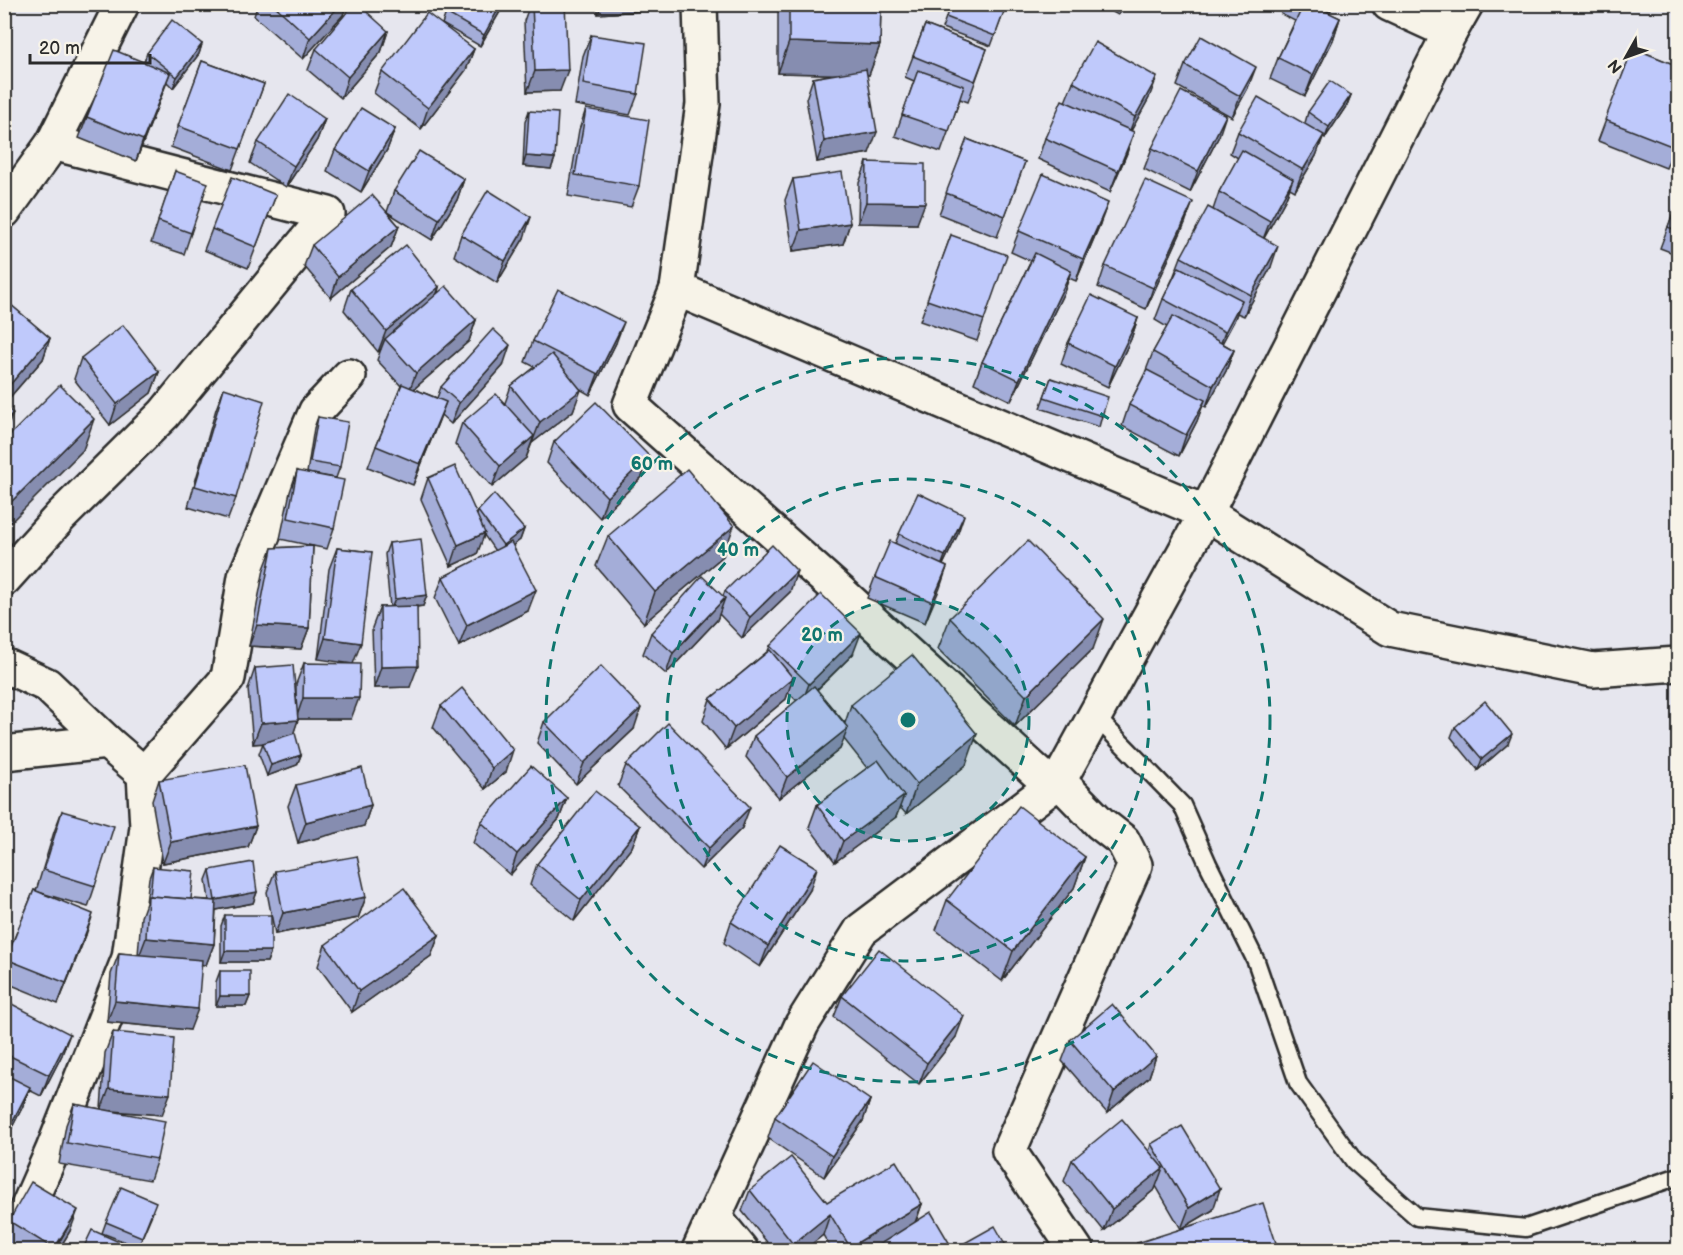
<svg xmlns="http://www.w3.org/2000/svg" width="1683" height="1255" font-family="'Balsamiq Sans',sans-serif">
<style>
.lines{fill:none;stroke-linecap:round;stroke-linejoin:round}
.service-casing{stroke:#2b2b2b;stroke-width:21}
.minor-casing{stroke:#2b2b2b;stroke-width:38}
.service{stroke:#f7f3e8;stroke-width:16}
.minor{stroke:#f7f3e8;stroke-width:33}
.wall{fill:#a4add8;stroke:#2b2b2b;stroke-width:1.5}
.shaded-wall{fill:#868db0;stroke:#2b2b2b;stroke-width:1.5}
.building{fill:#bfc9fb;stroke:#2b2b2b;stroke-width:1.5}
.ring{fill:none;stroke:#0f766e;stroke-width:3;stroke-dasharray:10 8}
.centre{fill:#0f766e;stroke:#f7f3e8;stroke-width:3}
.ring-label{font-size:18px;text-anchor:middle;font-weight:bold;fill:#0f766e;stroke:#f7f3e8;stroke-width:4.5;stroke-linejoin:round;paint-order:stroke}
</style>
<rect width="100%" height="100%" fill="#e6e6ee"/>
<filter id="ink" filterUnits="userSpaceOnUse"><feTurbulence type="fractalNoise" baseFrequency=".0167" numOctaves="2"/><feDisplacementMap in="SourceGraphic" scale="12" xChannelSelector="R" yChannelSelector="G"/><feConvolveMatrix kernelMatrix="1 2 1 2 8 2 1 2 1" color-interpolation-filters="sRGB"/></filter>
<g filter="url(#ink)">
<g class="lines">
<g class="service-casing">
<polyline id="service" points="1095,716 1182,805 1208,864 1256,961 1298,1083 1354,1161 1417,1217 1526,1228 1676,1177"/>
</g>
<g class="minor-casing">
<g id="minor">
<polyline points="700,4 703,104 677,289 1206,513 1390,629 1593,670 1678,664"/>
<polyline points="1389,4 1450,32"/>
<polyline points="4,211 53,143 122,4"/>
<polyline points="677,289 630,405 838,590 1053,787"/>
<polyline points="4,579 60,517 164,414 328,214 53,143"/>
<polyline points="4,665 47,685 107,742 4,753"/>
<polyline points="144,774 228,678 245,577 316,411 349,376"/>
<polyline points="1059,781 1100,823 1123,841 1135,865 1009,1151 1076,1250"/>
<polyline points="714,1217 741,1250"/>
<polyline points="9,1250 52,1152 129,958 147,827 144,774 107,742"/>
<polyline points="699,1250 802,1024 861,930 1059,781 1206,513 1450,32 1466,4"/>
</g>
</g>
<use href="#service" class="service"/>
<use href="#minor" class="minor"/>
</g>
<g class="wall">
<polygon points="258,4 346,4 343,15 303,59 254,16"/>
<polygon points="530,4 565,4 560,91 527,92 524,21"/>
<polygon points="597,4 673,4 671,9 598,14"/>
<polygon points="778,4 881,4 880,45 869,75 867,75 869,153 817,162 806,99 813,78 835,74 778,73"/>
<polygon points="951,4 1006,6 991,46 942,28"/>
<polygon points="1098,4 1124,4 1118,15"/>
<polygon points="1285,4 1334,4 1329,13 1340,18 1333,40 1305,96 1270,79 1278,58 1295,21 1281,14"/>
<polygon points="501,10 480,46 442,24 446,13"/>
<polygon points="925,25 987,49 968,102 960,99 941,152 895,136 914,81 905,77"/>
<polygon points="388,31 381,52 341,98 308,70 316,49"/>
<polygon points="591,35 638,94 630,115 575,105 583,56"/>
<polygon points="202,44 199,54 173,88 167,82 136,161 79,138 87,117 144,62 147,53"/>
<polygon points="1633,48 1678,66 1678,137 1666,168 1598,141"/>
<polygon points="474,49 466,70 421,129 374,93 382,72"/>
<polygon points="202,61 264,84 232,170 171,147"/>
<polygon points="1185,65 1248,88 1232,117 1177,86"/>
<polygon points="1073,82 1149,98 1131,131 1127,153 1110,192 1038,159 1045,138 1065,102"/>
<polygon points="1351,95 1347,105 1325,138 1323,136 1316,156 1295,191 1290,188 1285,200 1264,238 1271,267 1244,316 1237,313 1234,321 1222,343 1234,350 1226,371 1206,407 1202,405 1197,421 1179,456 1122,426 1129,405 1145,373 1153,352 1167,327 1155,320 1163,299 1173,278 1181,257 1213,210 1219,192 1238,158 1230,153 1238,132 1305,123 1308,112"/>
<polygon points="586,109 639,186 631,207 568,196 579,130"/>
<polygon points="529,111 555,158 551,169 523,166 525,122"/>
<polygon points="325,119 317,140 286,187 250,163 258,142"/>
<polygon points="395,129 387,150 361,192 327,171 335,150"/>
<polygon points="1219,136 1190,192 1144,169 1152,148"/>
<polygon points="967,139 1025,162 997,237 939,214"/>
<polygon points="867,162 917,224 858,223 859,183"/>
<polygon points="175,171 191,233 184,254 151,243"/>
<polygon points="464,179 457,200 432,240 387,212 399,226 391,247 331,298 304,266 312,245 387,212 394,191"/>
<polygon points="793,179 850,223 843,244 793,251 785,200"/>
<polygon points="276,195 248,268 204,250 212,229"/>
<polygon points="1678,200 1678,255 1660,248"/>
<polygon points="1185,223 1146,309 1098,287 1105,266"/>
<polygon points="1100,224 1076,281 1069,278 1064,292 1011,401 974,383 982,362 1031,261 1011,252 1019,231"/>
<polygon points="461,235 524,238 497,283 454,256"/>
<polygon points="951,235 984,320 977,341 920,321"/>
<polygon points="439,287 438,293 476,320 469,341 414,389 437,398 441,387 503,366 451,424 441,415 413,485 368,467 376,446 401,386 377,360 381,349 378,352 344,310 351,289"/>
<polygon points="4,299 50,338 43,359 4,404"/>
<polygon points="1138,318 1131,339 1108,387 1061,364 1068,343"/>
<polygon points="533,341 616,343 590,395 580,389 573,411 532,443 526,458 492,487 455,444 462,423 505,403 511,386 535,367 525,362"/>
<polygon points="81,358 159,372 151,393 110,425 74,379"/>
<polygon points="1051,378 1102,416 1099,427 1040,408"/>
<polygon points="224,388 236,498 228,519 188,507 216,409"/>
<polygon points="318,417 340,467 336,478 307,473 314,428"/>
<polygon points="554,442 649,456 642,477 600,518 547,463"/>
<polygon points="297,471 334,528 327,549 313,546 309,628 301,649 249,646 264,569 272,548 313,546 280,539 290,492"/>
<polygon points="428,478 477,515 478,511 524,529 520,540 513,545 528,611 459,646 435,598 443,577 495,551 484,535 477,554 451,566 421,499"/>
<polygon points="899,534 957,536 943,565 947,567 925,623 867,598 875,577 895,544"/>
<polygon points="608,536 723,556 644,623 596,566"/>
<polygon points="389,543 427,595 423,606 417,607 410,687 374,688 372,628 380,607 390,607 385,554"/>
<polygon points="337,548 372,552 318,659 329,569"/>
<polygon points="725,591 790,592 742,638 719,614 717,620 666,674 643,654 651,633 723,596"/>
<polygon points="950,618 1093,649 1015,726 938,649"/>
<polygon points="770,646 853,654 817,690 845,723 851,705 966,765 906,814 900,807 896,817 835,862 809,827 817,805 867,768 844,739 840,749 779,798 746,757 754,736 797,701 788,692 786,699 726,749 703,721 710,699 768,651"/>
<polygon points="304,663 351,719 298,719 293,734 301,755 297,765 267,776 259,754 263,743 265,743 253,744 248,689 255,668 296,699 296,684"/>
<polygon points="441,706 506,772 485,789 433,727"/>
<polygon points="544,722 634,729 576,784 537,743"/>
<polygon points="1455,727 1508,744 1478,770 1451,737"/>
<polygon points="626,765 742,828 701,869 618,786"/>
<polygon points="159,780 256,826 248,847 163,863 152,801"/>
<polygon points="296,785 371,805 364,826 298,843 288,806"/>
<polygon points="567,798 559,819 510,875 473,843 481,822"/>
<polygon points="62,811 95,886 88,907 38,892 86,935 58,1004 4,982 4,963 34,890 36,891 54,832"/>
<polygon points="640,826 632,847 574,921 530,885 537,864"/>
<polygon points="1085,857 1074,888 1002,981 936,930 947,900"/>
<polygon points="153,867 191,899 209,900 206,880 210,870 257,892 253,903 216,910 214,944 206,965 201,964 190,1030 107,1022 111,974 119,953 138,955 141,917 146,903 149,878"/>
<polygon points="275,871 366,897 358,918 275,934 267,892"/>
<polygon points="810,890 760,967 724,943 731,922"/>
<polygon points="225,915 271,951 267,962 221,962 221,926"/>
<polygon points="439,935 431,956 352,1012 318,966 325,945"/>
<polygon points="220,971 250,996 246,1006 216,1006 216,982"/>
<polygon points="842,996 956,1037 919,1084 834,1017"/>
<polygon points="4,1000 62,1055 41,1096 29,1090 22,1108 4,1143"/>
<polygon points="113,1032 162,1115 109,1111 157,1159 150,1180 59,1164 66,1125 74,1104 101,1109 105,1053"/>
<polygon points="1070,1040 1156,1056 1149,1077 1107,1113 1062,1061"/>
<polygon points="870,1100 863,1121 824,1177 768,1138 775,1117"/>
<polygon points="1151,1144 1213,1210 1181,1229 1156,1186 1155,1189 1104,1231 1064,1181 1072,1160 1149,1152"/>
<polygon points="750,1190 827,1202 922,1204 916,1222 954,1249 1009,1251 832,1251 823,1235 803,1251 774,1251 742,1211"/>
<polygon points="153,1212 138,1247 102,1233 106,1222"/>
<polygon points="9,1221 70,1231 58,1251 14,1251 4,1245 4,1232"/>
<polygon points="1137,1243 1277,1246 1275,1251 1134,1251"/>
</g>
<g class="shaded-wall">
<polygon points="341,4 346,4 343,15 303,59 310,38"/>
<polygon points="501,4 503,4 501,10 480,46 484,35"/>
<polygon points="602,4 673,4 671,9 598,14"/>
<polygon points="1332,4 1334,4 1319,33 1322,22"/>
<polygon points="1340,18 1333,40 1305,96 1313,75"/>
<polygon points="388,31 381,52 341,98 348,77"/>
<polygon points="789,42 880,45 869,75 778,73"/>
<polygon points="202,44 199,54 173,88 177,77"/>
<polygon points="474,49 466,70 421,129 428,108"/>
<polygon points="1256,67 1248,88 1232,117 1240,96"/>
<polygon points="568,70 560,91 527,92 535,71"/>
<polygon points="170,73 162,94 136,161 143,140"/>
<polygon points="1157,77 1149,98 1127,138 1135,117"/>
<polygon points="1351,95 1347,105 1325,138 1329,127"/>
<polygon points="1226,115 1219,136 1190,192 1198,171"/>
<polygon points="325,119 317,140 286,187 294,166"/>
<polygon points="395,129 387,150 361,192 369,171"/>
<polygon points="877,132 869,153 817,162 824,141"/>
<polygon points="1134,132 1127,153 1110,192 1118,171"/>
<polygon points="1324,135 1316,156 1295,191 1303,170"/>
<polygon points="526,156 555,158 551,169 523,166"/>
<polygon points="464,179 457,200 432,240 439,219"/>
<polygon points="1293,179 1285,200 1262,242 1270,221"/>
<polygon points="866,202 925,203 917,224 858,223"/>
<polygon points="1193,202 1185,223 1146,309 1153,288"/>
<polygon points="1108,203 1100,224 1076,281 1083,259"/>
<polygon points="531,217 524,238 497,283 505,261"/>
<polygon points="850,223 843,244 793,251 801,230"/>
<polygon points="399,226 391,247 331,298 338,277"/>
<polygon points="1278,246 1271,267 1244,316 1251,295"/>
<polygon points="1071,271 1064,292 1011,401 1019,380"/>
<polygon points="439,287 432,309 385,339 381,349 378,352 386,331"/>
<polygon points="1242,300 1234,321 1217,353 1225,332"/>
<polygon points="1138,318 1131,339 1108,387 1115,366"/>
<polygon points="476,320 469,341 408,394 416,373"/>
<polygon points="624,322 616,343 590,395 598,374"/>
<polygon points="50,338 43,359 4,404 4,397 8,387"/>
<polygon points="510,345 503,366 451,424 459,403"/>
<polygon points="1234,350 1226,371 1206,407 1213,386"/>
<polygon points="159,372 151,393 110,425 117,404"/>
<polygon points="581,390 573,411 532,443 540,422"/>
<polygon points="1205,400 1197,421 1179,456 1186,435"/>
<polygon points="446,402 438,423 413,485 420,464"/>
<polygon points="13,413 5,434 4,435 4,422"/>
<polygon points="94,419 83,450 4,529 4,509"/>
<polygon points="534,436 526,458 492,487 500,466"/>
<polygon points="649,456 642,477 600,518 607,497"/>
<polygon points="964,515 957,536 937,577 945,556"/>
<polygon points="734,526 723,556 644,623 655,592"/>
<polygon points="524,529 520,540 499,556 503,545"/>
<polygon points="485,533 477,554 451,566 458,545"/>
<polygon points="947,567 940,588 925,623 932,602"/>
<polygon points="797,571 790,592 742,638 750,617"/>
<polygon points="536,590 528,611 459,646 467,625"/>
<polygon points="427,595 423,606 391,609 395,599"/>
<polygon points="725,598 717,620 666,674 673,653"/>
<polygon points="1104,619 1093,649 1015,726 1026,696"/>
<polygon points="257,625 309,628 301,649 249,646"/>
<polygon points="861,633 853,654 801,705 809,684"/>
<polygon points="325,638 361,643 353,664 318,659"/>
<polygon points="418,666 410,687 374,688 381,667"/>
<polygon points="793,678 786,699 726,749 734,728"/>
<polygon points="303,698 359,698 351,719 296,719"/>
<polygon points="641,708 634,729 576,784 584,763"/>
<polygon points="298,720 291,741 253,744 261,723"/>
<polygon points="848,728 840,749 779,798 787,777"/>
<polygon points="977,734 966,765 906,814 917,784"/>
<polygon points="1512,734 1508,744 1478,770 1482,759"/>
<polygon points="513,750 506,772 485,789 492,768"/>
<polygon points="301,755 297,765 267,776 271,765"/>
<polygon points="904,796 896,817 835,862 843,841"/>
<polygon points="567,798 559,819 510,875 517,854"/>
<polygon points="371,805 364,826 298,843 306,822"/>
<polygon points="750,807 742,828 701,869 709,848"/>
<polygon points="256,826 248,847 163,863 171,842"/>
<polygon points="640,826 632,847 574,921 581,900"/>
<polygon points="1085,857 1074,888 1002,981 1013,951"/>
<polygon points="817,868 810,890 760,967 768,946"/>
<polygon points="257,892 253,903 211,911 215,900"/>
<polygon points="366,897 358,918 275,934 283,913"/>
<polygon points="93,914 86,935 58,1004 66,983"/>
<polygon points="439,935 431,956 352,1012 359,991"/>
<polygon points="146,938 214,944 206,965 138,959"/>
<polygon points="225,951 271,951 267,962 221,962"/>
<polygon points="220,996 250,996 246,1006 216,1006"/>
<polygon points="115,1001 198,1009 190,1030 107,1022"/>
<polygon points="964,1016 956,1037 919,1084 927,1063"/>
<polygon points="70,1034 62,1055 41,1096 49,1075"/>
<polygon points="1156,1056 1149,1077 1107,1113 1114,1092"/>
<polygon points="30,1087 22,1108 4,1143 4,1140 8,1130"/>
<polygon points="109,1089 170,1094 162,1115 101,1110"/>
<polygon points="870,1100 863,1121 824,1177 832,1156"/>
<polygon points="1163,1168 1155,1189 1104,1231 1112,1209"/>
<polygon points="1220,1189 1213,1210 1181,1229 1189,1208"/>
<polygon points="922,1204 914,1225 872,1251 848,1251 850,1247"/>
<polygon points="78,1210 70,1231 58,1251 54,1251"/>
<polygon points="830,1214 823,1235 803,1251 791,1251 793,1244"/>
<polygon points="1277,1246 1275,1251 1261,1251"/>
</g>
<g class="building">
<polygon points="273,4 341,4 310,38"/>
<polygon points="354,4 358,4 388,31 348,77 316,49"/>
<polygon points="451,4 501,4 484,35 446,13"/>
<polygon points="532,4 565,4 568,70 535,71"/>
<polygon points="789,4 881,4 880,45 789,42"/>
<polygon points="951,4 1003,4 1006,6 995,36 946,17"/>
<polygon points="1287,4 1304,4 1300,11"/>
<polygon points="1304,4 1311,4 1340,18 1313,75 1278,58"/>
<polygon points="1311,4 1332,4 1328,12"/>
<polygon points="427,13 474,49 428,108 382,72"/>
<polygon points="172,20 202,44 177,77 147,53"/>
<polygon points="925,25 987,49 975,81 913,56"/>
<polygon points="591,35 646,43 638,94 583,84"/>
<polygon points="1201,36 1256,67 1240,96 1185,65"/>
<polygon points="1095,42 1157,77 1135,117 1073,82"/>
<polygon points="1633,48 1678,66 1678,135 1674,147 1605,120"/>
<polygon points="114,50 170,73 143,140 87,117"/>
<polygon points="202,61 264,84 240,149 178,126"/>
<polygon points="866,69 877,132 824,141 813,78"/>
<polygon points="918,70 964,86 949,131 902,115"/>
<polygon points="1330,81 1351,95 1329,127 1308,112"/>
<polygon points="1181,91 1226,115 1198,171 1152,148"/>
<polygon points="289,94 325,119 294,166 258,142"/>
<polygon points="1258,97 1324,135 1303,170 1238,132"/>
<polygon points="1062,100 1134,132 1118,171 1045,138"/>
<polygon points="361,108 395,129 369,171 335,150"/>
<polygon points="586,109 649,120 639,186 575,175"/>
<polygon points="529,111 558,113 555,158 526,156"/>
<polygon points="967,139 1025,162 1005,216 946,193"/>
<polygon points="1242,150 1293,179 1270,221 1219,192"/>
<polygon points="419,151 464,179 439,219 394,191"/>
<polygon points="867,162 925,164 925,203 866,202"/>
<polygon points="175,171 208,183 191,233 158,221"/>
<polygon points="842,172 850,223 801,230 793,179"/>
<polygon points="1043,174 1108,203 1083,259 1019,231"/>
<polygon points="232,177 276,195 256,247 212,229"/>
<polygon points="1145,180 1193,202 1153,288 1105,266"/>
<polygon points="488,190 531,217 505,261 461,235"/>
<polygon points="372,195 399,226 338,277 312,245"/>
<polygon points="1678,200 1678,231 1668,227"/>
<polygon points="1208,207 1278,246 1251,295 1181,257"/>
<polygon points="951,235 1007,255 984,320 927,300"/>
<polygon points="406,245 439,287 386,331 351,289"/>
<polygon points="1035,253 1071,271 1019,380 982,362"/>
<polygon points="1179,267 1242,300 1225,332 1163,299"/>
<polygon points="446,286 476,320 416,373 385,339"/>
<polygon points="558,289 624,322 598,374 533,341"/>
<polygon points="1091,295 1138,318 1115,366 1068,343"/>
<polygon points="4,299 50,338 8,387 4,384"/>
<polygon points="1173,316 1234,350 1213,386 1153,352"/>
<polygon points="123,325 159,372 117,404 81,358"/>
<polygon points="493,329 510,345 459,403 441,387"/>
<polygon points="552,354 581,390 540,422 511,386"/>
<polygon points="1147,370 1205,400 1186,435 1129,405"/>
<polygon points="1051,378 1108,397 1102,416 1044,397"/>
<polygon points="402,384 446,402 420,464 376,446"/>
<polygon points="60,385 94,419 4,509 4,441"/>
<polygon points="224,388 264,401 236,498 195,486"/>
<polygon points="496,394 534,436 500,466 462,423"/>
<polygon points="596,402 649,456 607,497 554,442"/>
<polygon points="4,405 13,413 4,422"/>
<polygon points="318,417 348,422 340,467 310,462"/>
<polygon points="455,466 485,533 458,545 428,478"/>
<polygon points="687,469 734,526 655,592 608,536"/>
<polygon points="297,471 344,480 334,528 288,518"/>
<polygon points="918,493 964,515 945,556 899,534"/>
<polygon points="494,494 524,529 503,545 478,511"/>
<polygon points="421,539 427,595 395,599 389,543"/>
<polygon points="890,541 947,567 932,602 875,577"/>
<polygon points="1028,541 1104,619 1026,696 950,618"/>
<polygon points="511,542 536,590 467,625 443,577"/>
<polygon points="772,545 797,571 750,617 725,591"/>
<polygon points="313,546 309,628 257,625 272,548"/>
<polygon points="337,548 372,552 361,643 325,638"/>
<polygon points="702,576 725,598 673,653 651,633"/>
<polygon points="821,594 861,633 809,684 770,646"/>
<polygon points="417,606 418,666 381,667 380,607"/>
<polygon points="770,650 793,678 734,728 710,699"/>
<polygon points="912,655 977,734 917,784 851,705"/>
<polygon points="304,663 360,664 359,698 303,698"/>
<polygon points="293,665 298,720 261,723 255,668"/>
<polygon points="601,666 641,708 584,763 544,722"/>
<polygon points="814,686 848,728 787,777 754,736"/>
<polygon points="462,688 513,750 492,768 441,706"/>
<polygon points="1485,701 1512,734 1482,759 1455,727"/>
<polygon points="668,723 750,807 709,848 626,765"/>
<polygon points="295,733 301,755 271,765 263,743"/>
<polygon points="878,760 904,796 843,841 817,805"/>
<polygon points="245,765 256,826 171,842 159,780"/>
<polygon points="531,766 567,798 517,854 481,822"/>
<polygon points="362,768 371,805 306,822 296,785"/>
<polygon points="595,791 640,826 581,900 537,864"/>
<polygon points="1019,806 1085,857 1013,951 947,900"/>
<polygon points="62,811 114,826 95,886 44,870"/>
<polygon points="780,845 817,868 768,946 731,922"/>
<polygon points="357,856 366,897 283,913 275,871"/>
<polygon points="253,862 257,892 215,900 210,870"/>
<polygon points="153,867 194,871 191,899 150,896"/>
<polygon points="404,888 439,935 359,991 325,945"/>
<polygon points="34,890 93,914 66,983 6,959"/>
<polygon points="148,896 216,901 214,944 146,938"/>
<rect x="225" y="915" width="46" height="36"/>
<polygon points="879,949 964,1016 927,1063 842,996"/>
<polygon points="119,953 202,960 198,1009 115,1001"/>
<rect x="220" y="971" width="30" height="25"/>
<polygon points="4,1000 70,1034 49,1075 4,1053"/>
<polygon points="1112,1004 1156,1056 1114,1092 1070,1040"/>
<polygon points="113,1032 174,1038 170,1094 109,1089"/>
<polygon points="813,1061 870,1100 832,1156 775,1117"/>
<polygon points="4,1074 30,1087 8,1130 4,1128"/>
<polygon points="74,1104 165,1121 157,1159 67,1143"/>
<polygon points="1122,1119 1163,1168 1112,1209 1072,1160"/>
<polygon points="1182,1126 1220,1189 1189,1208 1151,1144"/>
<polygon points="791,1157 827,1202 896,1161 922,1204 850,1247 830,1214 793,1244 750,1190"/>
<polygon points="4,1159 9,1161 4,1169"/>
<polygon points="31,1182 78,1210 54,1249 9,1221"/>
<polygon points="121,1187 156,1202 142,1237 106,1222"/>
<polygon points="1263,1203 1277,1246 1261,1251 1139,1251 1137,1243"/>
<polygon points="931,1212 954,1251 869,1251"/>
<polygon points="995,1226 1009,1251 954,1251 954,1249"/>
<polygon points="92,1230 135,1249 135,1251 82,1251"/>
</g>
</g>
<circle cx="908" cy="720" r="121" fill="#0f766e" fill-opacity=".12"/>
<g class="ring">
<circle cx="908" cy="720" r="121"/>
<circle cx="908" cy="720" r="241"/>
<circle cx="908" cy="720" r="362"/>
</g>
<circle cx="908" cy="720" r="9" class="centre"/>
<g class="ring-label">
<text x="652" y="470">60 m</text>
<text x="738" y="556">40 m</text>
<text x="822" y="641">20 m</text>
</g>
<rect width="1683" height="1255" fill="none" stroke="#f7f3e8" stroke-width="24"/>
<rect x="12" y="12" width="1659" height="1231" fill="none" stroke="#2b2b2b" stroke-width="2" filter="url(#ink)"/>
<g transform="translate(1626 57) rotate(230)" stroke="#f7f3e8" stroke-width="4.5" paint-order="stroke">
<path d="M0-4.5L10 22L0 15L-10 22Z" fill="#2b2b2b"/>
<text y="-9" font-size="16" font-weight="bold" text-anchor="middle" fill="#2b2b2b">N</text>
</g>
<path d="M30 54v9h120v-9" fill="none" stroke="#2b2b2b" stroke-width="3"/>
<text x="39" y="54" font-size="18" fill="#2b2b2b" stroke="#f7f3e8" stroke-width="4.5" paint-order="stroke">20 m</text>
</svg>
